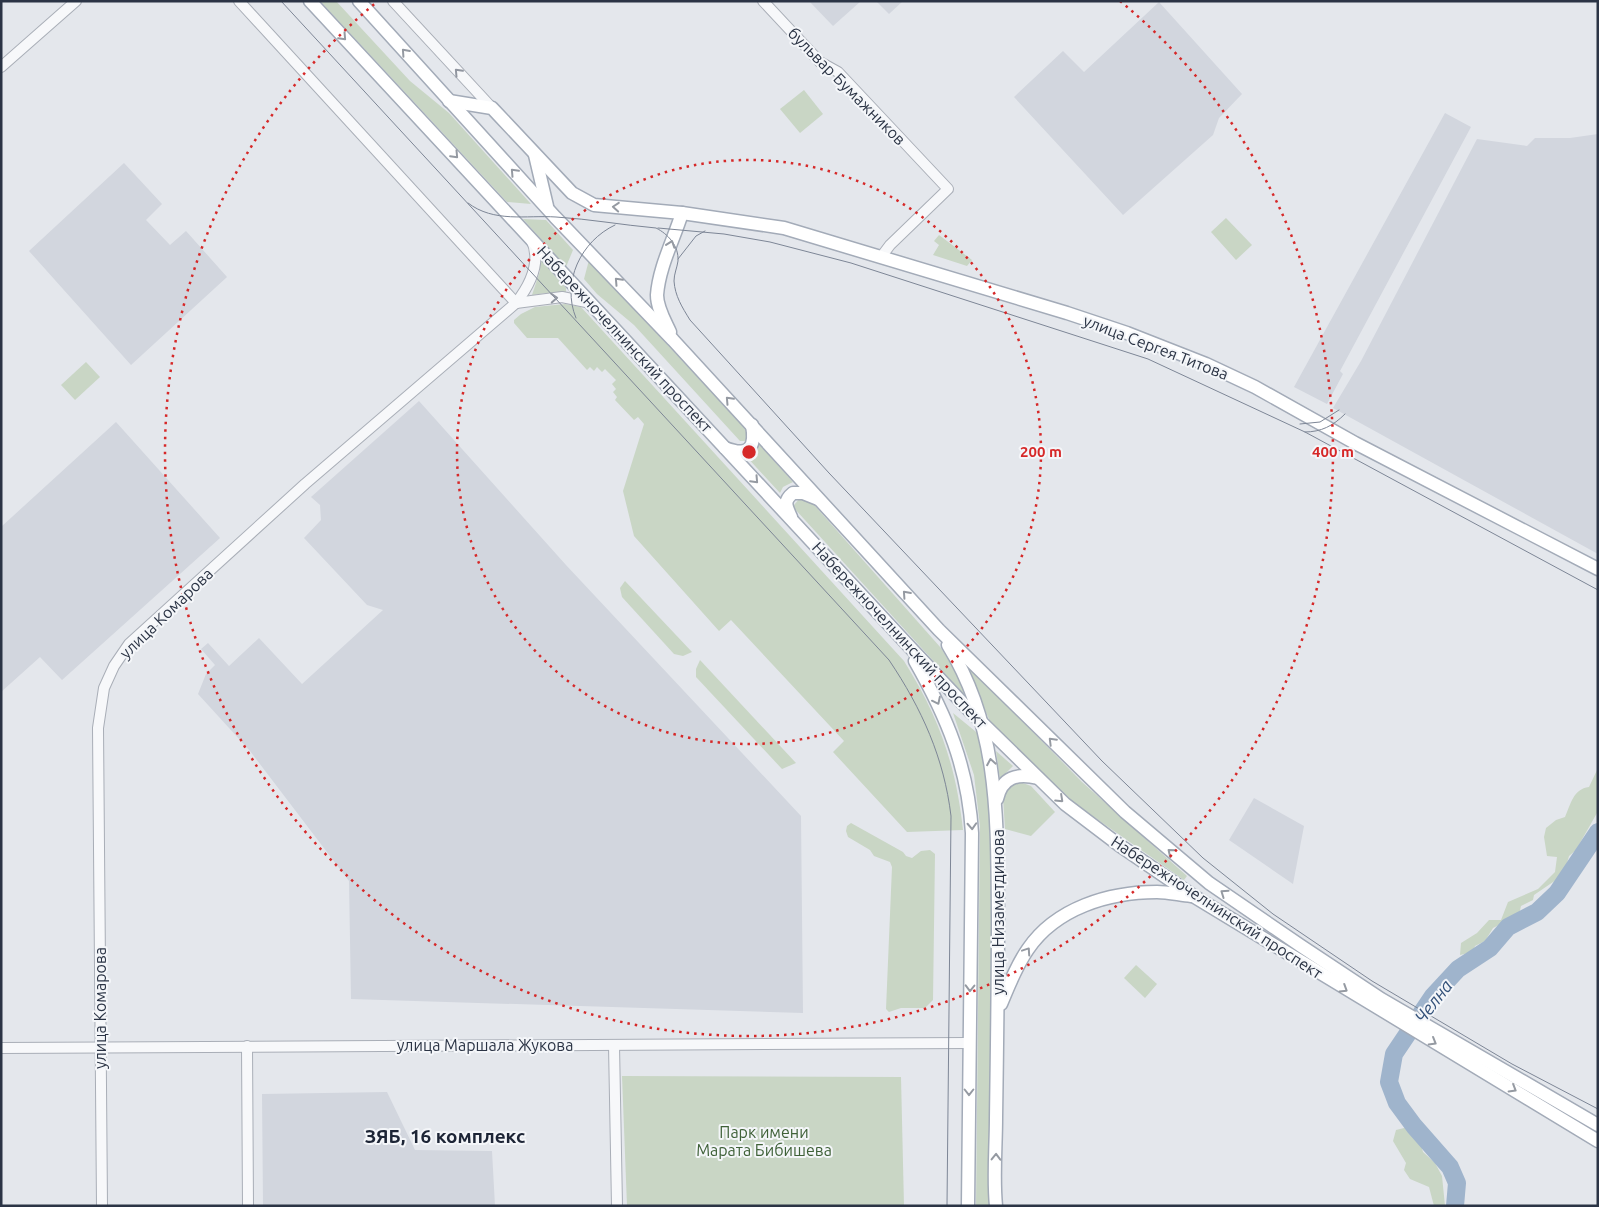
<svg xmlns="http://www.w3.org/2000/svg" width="1599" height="1207" font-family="Ubuntu,sans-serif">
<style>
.built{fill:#d2d6de}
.green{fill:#c9d6c5}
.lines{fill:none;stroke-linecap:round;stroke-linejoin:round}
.river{stroke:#9fb4cc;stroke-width:18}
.minor-casing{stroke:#a9aeb7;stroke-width:12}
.major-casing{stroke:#a3abb8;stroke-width:15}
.minor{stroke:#f7f8fa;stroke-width:10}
.major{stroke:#fff;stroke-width:12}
.tram{stroke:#7d8696;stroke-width:1}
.oneway{stroke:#959aa2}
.oneway2{stroke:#9196a0}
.ring{fill:none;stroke:#d62828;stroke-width:2.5;stroke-dasharray:2.5 5}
.labels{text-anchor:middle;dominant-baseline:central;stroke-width:4;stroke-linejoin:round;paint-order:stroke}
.street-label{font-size:16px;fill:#2b3445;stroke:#f4f6f9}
.park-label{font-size:16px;fill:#3f6138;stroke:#f4f6f9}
.water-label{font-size:18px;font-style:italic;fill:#34527a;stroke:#f4f6f9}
.quarter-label{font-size:19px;font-weight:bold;fill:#1d2536;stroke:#f4f6f9}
.centre{fill:#d62828;stroke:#f4f6f9;stroke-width:2.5}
.ring-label{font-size:15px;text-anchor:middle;font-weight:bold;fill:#d62828;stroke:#f4f6f9;stroke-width:4;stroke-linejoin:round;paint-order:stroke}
</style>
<rect width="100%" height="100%" fill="#e4e7ec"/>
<g class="built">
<polygon points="809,1 861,1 833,26"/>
<polygon points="876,1 903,1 889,14"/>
<polygon points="1159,2 1242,94 1219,118 1213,135 1123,215 1014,97 1063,51 1084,72"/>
<polygon points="1445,113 1471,127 1340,371 1343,374 1327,404 1294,387"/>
<polygon points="1598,134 1598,554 1333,408 1361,361 1477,139 1527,146 1535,138 1570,138"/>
<polygon points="124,163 162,204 146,220 170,245 186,231 227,277 131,365 29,251"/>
<polygon points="419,401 566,565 801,816 803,1013 351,999 349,881 250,751 198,694 206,674 215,665 201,649 208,643 229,666 259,638 302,684 383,610 367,605 304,538 321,520 320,505 311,497"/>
<polygon points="116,422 220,538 62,680 40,657 1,692 1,527"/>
<polygon points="1254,798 1304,826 1293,884 1229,840"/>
<polygon points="387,1092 415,1150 492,1151 495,1206 263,1206 262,1094"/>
</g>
<g class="green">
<polygon points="320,1 336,1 410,81 449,113 531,204 507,202"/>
<polygon points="804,90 823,114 800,133 780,109"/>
<polygon points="1226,218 1252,245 1236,260 1211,232"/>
<polygon points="523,219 546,220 573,250 566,267"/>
<polygon points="939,235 972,260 967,266 933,255 939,245 934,241"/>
<polygon points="540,259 566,288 566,293 546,293 532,295 540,271"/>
<polygon points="589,260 750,434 747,441 740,441 634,325 597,294 584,279"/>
<path d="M 565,304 L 581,307 L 904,661 C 939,717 956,765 963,830 L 907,832 L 833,752 L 844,741 L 731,620 L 719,631 L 634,536 L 623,491 L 644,424 L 638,417 L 634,420 L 615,400 L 617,397 L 613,392 L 616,389 L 612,384 L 616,380 L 605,369 L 602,372 L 597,367 L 594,371 L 590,367 L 587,370 L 558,338 L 527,338 L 514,323 L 514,320 L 521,314 L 535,307 Z"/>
<polygon points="86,362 100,377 75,400 61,385"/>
<polygon points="758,443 793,482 783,487 780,493 745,455"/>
<polygon points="800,498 808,498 941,648 960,679 969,700 794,508 794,505"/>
<polygon points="625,581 692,652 683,656 674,654 622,597 620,588"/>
<polygon points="700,660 796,763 782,769 696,677 696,669"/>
<polygon points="965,663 1082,782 1187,876 1184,880 1074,803 991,724"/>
<polygon points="953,713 981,736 993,828 990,1206 976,1206 980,826 974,775"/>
<polygon points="996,751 1013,766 1000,779"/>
<path d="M 1598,768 L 1597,813 L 1576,850 L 1569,856 L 1565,870 L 1556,880 L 1534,895 L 1533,900 L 1521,906 L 1519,915 L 1493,928 L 1485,941 L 1475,946 L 1473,952 L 1460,955 L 1461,943 L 1477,933 L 1489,920 L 1501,920 L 1508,902 L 1538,889 L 1555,872 L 1557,857 L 1547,856 L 1544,837 L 1546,828 L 1556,820 L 1565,817 C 1571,804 1573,789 1589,787 Z"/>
<polygon points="1020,782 1031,786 1055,812 1031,836 1005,829 1003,797 1008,786"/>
<polygon points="851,823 903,852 906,856 912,858 921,851 930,850 935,854 933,1000 925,1008 901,1008 889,1012 886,1009 892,867 890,862 874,856 870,850 848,837 846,831 847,826"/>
<polygon points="1136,965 1157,984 1145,998 1124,978"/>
<polygon points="622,1076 901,1077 904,1206 627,1206"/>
<polygon points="1404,1128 1411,1128 1419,1138 1423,1152 1435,1163 1442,1176 1445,1206 1434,1206 1429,1187 1410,1179 1404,1170 1406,1163 1393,1141 1396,1130"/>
</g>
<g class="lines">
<polyline class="river" points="1455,1206 1457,1183 1450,1167 1414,1126 1397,1103 1389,1082 1394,1054 1433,996 1458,969 1490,948 1508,927 1537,912 1557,893 1598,832"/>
<g class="minor-casing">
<g id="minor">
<polyline points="239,1 516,303"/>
<polyline points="393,1 492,108"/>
<polyline points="763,1 820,62 838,72 948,189 890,245 881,257"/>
<polyline points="1,67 76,1"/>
<polyline points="516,303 562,297 591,303"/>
<polyline points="614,1045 617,1206"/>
<polyline points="247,1046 248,1206"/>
<polyline points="1,1048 969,1043"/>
<path d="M 102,1206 L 98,728 L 104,688 L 114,666 L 129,644 L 305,484 L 516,303 C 530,285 542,261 531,239"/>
</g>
</g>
<g class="major-casing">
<g id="major">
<polyline points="310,1 906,643 971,712 1065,804 1119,845 1195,897 1598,1141"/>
<polyline points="359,1 555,217 673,340 939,630 1125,812 1209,883 1301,946 1381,999 1598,1125"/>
<polyline points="449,101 492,108 572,193 594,205 682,213 784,228 1067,313 1127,333 1206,364 1255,387 1355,443 1598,569"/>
<polyline points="535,155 547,206"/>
<path d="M 670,332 C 665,321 657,308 657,295 C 659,267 674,239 682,213"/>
<path d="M 725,448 C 749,457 756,448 752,425"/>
<path d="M 791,517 C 786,506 783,501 793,493 L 803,493 L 818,499"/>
<path d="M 948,645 C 1000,729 997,822 998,917 C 998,984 997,1051 996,1118 C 996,1147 993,1177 996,1206"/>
<path d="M 915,661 C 947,717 968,767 972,833 L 968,1206"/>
<path d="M 997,799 C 1002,777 1017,773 1038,778"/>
<path d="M 1001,1004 C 1009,985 1016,966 1028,949 C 1056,908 1109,892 1157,892 C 1168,892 1180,895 1191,896"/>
</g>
</g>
<use href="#minor" class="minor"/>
<use href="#major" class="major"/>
<g class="tram">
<path d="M 281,1 L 889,660 C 922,709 944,758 951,816 L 947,1206"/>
<path d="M 468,203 C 494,223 526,215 556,217 C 590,219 622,225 656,228 C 668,234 679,246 678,261 C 677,268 674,274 674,281 C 675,296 682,307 690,320 L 829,473 L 1102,761 L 1203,858 L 1273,914 L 1372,981 L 1512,1064 L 1598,1109"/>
<polyline points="658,228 724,234 770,242 851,263 1148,359 1305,432 1598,590"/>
<polyline points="678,259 696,236 705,231"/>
<path d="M 576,318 C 561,282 581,241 615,225"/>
<polyline points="1300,424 1320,422 1339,410"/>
<path d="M 1305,432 C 1321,432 1333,426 1345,414"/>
</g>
</g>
<defs><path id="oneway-chevron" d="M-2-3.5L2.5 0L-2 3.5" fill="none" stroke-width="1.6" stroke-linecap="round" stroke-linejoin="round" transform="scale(1.25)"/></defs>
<g class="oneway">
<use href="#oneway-chevron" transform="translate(343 37) rotate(47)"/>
<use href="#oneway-chevron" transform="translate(405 52) rotate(-132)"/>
<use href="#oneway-chevron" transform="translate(455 155) rotate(47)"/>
<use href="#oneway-chevron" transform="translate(514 172) rotate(-133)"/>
<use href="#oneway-chevron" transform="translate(616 207) rotate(-176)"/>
<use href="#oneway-chevron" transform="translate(671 244) rotate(-71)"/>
<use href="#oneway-chevron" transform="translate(618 281) rotate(-133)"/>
<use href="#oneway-chevron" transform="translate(729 400) rotate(-133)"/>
<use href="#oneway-chevron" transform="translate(755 480) rotate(47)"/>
<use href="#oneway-chevron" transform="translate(906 594) rotate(-132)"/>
<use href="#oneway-chevron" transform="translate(937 701) rotate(64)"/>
<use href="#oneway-chevron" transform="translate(1052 741) rotate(-135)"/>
<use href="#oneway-chevron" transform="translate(991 762) rotate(-100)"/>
<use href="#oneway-chevron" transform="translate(1060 799) rotate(43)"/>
<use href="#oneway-chevron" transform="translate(972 826) rotate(87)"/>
<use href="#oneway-chevron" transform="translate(1171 852) rotate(-141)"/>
<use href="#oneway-chevron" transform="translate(1224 893) rotate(-145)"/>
<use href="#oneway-chevron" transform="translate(1027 951) rotate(-56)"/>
<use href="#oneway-chevron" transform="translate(970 988) rotate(91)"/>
<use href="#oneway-chevron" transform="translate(1344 989) rotate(32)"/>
<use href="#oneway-chevron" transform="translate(1433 1042) rotate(30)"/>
<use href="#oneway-chevron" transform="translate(1513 1089) rotate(31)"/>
<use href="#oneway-chevron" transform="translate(969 1092) rotate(90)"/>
<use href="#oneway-chevron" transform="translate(996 1157) rotate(-89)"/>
</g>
<g class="oneway2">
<use href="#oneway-chevron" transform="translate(458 72) rotate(-133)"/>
<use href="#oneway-chevron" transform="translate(554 298) rotate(-3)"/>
</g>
<g class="ring">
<circle cx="749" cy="452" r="292"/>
<path d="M1120 1A584 584 0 1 1 378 1"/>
</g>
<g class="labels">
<g class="street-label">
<text transform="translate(847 86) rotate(45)">бульвар Бумажников</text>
<text transform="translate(625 339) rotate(47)">Набережночелнинский проспект</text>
<text transform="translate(1156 347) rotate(21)">улица Сергея Титова</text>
<text transform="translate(166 613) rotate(-44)">улица Комарова</text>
<text transform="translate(900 635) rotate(47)">Набережночелнинский проспект</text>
<text transform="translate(1217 907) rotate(33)">Набережночелнинский проспект</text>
<text transform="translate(998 912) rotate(-90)">улица Низаметдинова</text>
<text transform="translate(100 1008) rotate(-90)">улица Комарова</text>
<text x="485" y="1045">улица Маршала Жукова</text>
</g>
<g class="park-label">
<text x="764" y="1132">Парк имени<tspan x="764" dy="18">Марата Бибишева</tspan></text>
</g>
<g class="water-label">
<text transform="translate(1433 1001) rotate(-52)">Челна</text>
</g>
<g class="quarter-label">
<text x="445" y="1136">ЗЯБ, 16 комплекс</text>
</g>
</g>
<circle cx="749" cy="452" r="8" class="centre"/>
<g class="ring-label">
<text x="1041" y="457">200 m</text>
<text x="1333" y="457">400 m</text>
</g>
<rect width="1599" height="1207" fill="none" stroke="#2b3445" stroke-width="5"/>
</svg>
